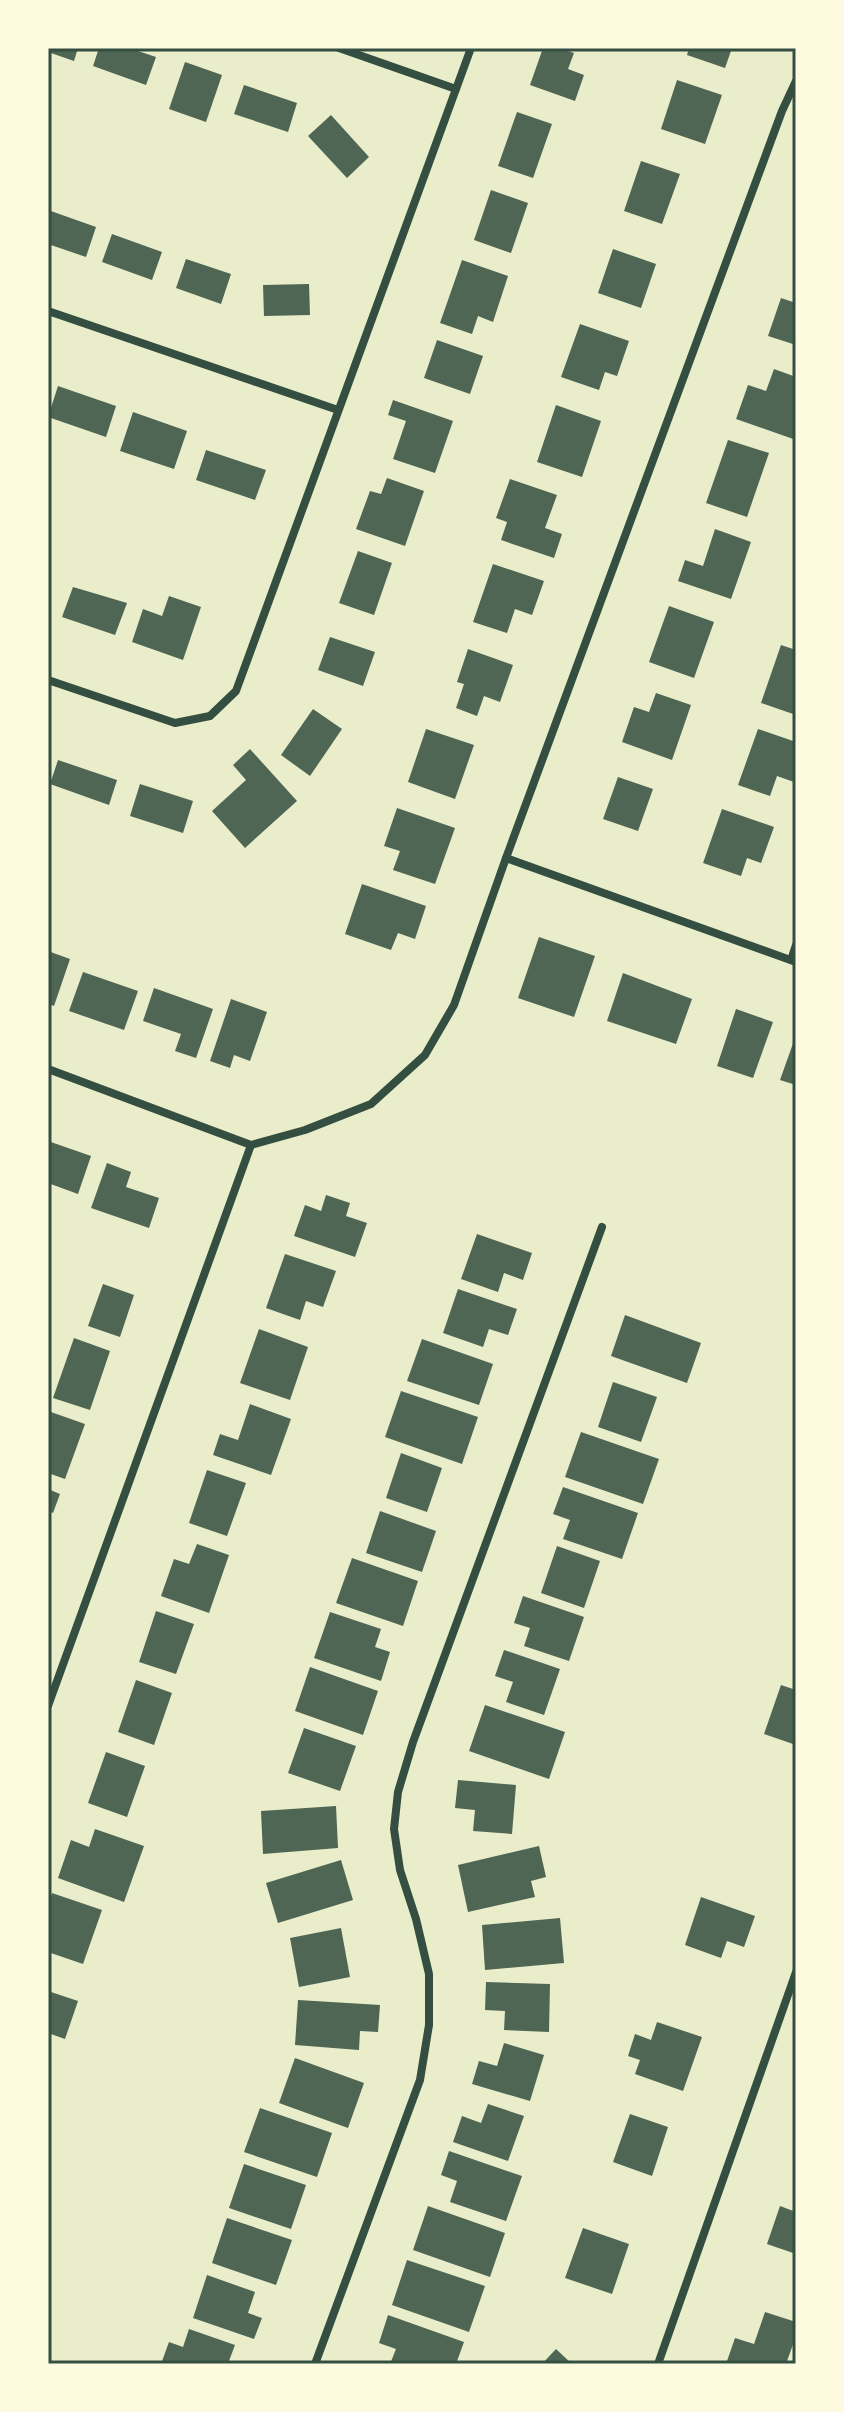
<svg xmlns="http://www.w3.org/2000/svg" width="844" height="2412" font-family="'Roboto Condensed',sans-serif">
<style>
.building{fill:#4f6655}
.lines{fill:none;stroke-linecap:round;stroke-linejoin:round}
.minor{stroke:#344e41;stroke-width:8}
.neatline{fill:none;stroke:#344e41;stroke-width:3}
</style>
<rect width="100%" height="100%" fill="#e9edc9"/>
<g class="building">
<polygon points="48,48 78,48 74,61 48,52"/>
<polygon points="99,48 129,48 156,57 146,85 93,66"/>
<polygon points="543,48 559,48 574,53 568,69 584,75 575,101 530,85"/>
<polygon points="689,48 732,48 725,68 687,55"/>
<polygon points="185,62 222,75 206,122 169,109"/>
<polygon points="677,80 722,95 705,144 661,129"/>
<polygon points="244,85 297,103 288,132 234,114"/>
<polygon points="517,112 552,124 533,178 498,166"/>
<polygon points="331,115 369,157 347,178 308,136"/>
<polygon points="641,161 680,174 662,224 624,211"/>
<polygon points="491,190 528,203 511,253 474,240"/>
<polygon points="48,210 96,227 86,257 48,244"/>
<polygon points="112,234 162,252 152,280 102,262"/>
<polygon points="613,249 656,264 641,308 598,293"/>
<polygon points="186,259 231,274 221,304 176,288"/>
<polygon points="462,260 508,276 493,322 478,316 472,334 440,323"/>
<polygon points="309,284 310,315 264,316 263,285"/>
<polygon points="781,298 796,303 796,345 768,336"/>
<polygon points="580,324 629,341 617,376 605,372 599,390 561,377"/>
<polygon points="437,340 483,356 470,394 424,378"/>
<polygon points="774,369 796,377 796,440 736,419 748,385 766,391"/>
<polygon points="58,386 116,406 106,437 48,417"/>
<polygon points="393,400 453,421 435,473 393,459 406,421 388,415"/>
<polygon points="556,405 601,421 582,477 537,462"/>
<polygon points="133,412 187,431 174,469 120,451"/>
<polygon points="728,440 769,453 747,517 706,503"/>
<polygon points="206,450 266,470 255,500 196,480"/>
<polygon points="387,478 424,491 405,546 356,529 370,491 381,494"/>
<polygon points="510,479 557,495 545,528 562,534 554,558 501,540 507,522 496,518"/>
<polygon points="715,529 751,542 731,599 678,581 685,560 703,566"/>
<polygon points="358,551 392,563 374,615 339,603"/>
<polygon points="493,564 544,581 532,615 515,609 507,633 473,622"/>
<polygon points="73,587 127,603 115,635 62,617"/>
<polygon points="169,596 201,607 183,660 132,642 143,609 162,616"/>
<polygon points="669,606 714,622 694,678 649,662"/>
<polygon points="330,637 375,652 363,686 318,670"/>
<polygon points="781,645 796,650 796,715 761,703"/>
<polygon points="468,649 513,665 500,702 484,696 477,716 456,708 464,684 457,682"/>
<polygon points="656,693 691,705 672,760 622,742 634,707 649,712"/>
<polygon points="313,709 342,729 310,776 281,755"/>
<polygon points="426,729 474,745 455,799 408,782"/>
<polygon points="758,729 796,742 796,775 794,782 777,776 770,796 738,785"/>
<polygon points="250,749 297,801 245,848 212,811 246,780 233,765"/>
<polygon points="58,760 117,780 109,805 50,784"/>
<polygon points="618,777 653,789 638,831 603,819"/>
<polygon points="140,784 193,801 183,833 130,816"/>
<polygon points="397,808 455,828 435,884 393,870 400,851 384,846"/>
<polygon points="722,809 774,827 761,863 747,858 741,876 703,863"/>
<polygon points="362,884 426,906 415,939 398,933 391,950 345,934"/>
<polygon points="539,937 595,956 574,1017 518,998"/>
<polygon points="48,951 70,959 54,1006 48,1004"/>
<polygon points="83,972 138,991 124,1030 69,1011"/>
<polygon points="623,973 692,999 676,1044 607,1021"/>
<polygon points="154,988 213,1009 196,1058 175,1051 181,1034 143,1021"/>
<polygon points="231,999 267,1012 250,1061 234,1055 230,1068 210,1061"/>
<polygon points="736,1009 773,1022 753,1078 717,1066"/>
<polygon points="796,1035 796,1085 780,1080"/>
<polygon points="48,1141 91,1156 78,1194 48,1183"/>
<polygon points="107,1163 131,1172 126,1187 159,1198 149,1228 91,1208"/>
<polygon points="326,1195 350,1203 346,1216 367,1223 355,1257 294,1236 305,1205 321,1211"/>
<polygon points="477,1234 532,1253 523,1280 504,1273 498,1292 461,1279"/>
<polygon points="285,1254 336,1271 323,1307 306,1301 300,1320 266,1308"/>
<polygon points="103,1284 134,1295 120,1337 88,1326"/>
<polygon points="458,1289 517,1309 508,1335 489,1329 483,1347 443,1333"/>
<polygon points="625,1315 701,1343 687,1383 611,1356"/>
<polygon points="259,1329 308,1347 290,1400 240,1383"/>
<polygon points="74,1338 110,1351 90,1410 53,1398"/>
<polygon points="422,1339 493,1364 479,1405 407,1381"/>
<polygon points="613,1382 657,1397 641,1442 598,1427"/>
<polygon points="401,1391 478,1417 462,1464 385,1437"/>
<polygon points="250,1404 291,1419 271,1475 213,1455 220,1434 238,1440"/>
<polygon points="48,1411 85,1424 65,1479 48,1473"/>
<polygon points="581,1432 659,1459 643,1504 565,1477"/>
<polygon points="401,1453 442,1468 427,1512 386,1498"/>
<polygon points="207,1470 246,1483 227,1536 189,1523"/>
<polygon points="563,1487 638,1513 622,1559 563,1539 570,1520 553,1514"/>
<polygon points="48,1489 60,1494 53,1513 48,1511"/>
<polygon points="380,1511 436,1531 422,1572 366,1553"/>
<polygon points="197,1544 229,1555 209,1613 161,1596 174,1559 189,1564"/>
<polygon points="557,1546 600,1561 584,1608 541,1593"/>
<polygon points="352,1558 418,1581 403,1626 336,1603"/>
<polygon points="523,1596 584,1617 569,1661 524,1646 530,1628 514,1623"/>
<polygon points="156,1611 194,1624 176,1674 139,1662"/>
<polygon points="330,1612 381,1629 375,1647 390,1652 381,1681 314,1658"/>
<polygon points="504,1650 560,1669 544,1715 506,1702 513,1682 495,1676"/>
<polygon points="310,1667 378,1691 363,1735 295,1711"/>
<polygon points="136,1680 172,1693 154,1745 118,1732"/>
<polygon points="781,1685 796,1690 796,1745 764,1734"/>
<polygon points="485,1705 565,1732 549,1779 469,1751"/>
<polygon points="304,1728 356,1746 340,1791 288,1773"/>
<polygon points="106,1752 145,1766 127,1817 88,1803"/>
<polygon points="458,1780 516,1785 512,1834 473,1831 475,1810 455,1808"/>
<polygon points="336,1806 338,1848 263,1854 261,1811"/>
<polygon points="95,1829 144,1846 124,1902 58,1878 71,1840 89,1847"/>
<polygon points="539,1846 546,1877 531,1881 535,1897 468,1912 458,1865"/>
<polygon points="341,1860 353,1900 278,1923 266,1883"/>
<polygon points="52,1893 102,1910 83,1964 48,1952 48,1905"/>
<polygon points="701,1897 755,1916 744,1947 727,1941 721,1958 685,1945"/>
<polygon points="560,1918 564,1963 485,1970 482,1925"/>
<polygon points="341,1928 350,1977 299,1987 290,1938"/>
<polygon points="486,1982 550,1984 549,2032 504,2030 505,2011 485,2010"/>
<polygon points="48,1991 78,2001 65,2039 48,2033"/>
<polygon points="298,2000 380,2005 378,2032 360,2031 359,2050 295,2045"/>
<polygon points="657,2022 702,2037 683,2091 635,2074 640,2060 628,2056 635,2034 651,2040"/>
<polygon points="504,2043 544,2055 530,2101 472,2084 479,2061 497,2066"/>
<polygon points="295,2058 364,2083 348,2128 279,2103"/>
<polygon points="488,2104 524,2116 508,2161 453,2142 462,2116 481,2123"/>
<polygon points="260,2108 332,2133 317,2177 244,2152"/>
<polygon points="630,2114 668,2127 652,2176 613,2162"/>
<polygon points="449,2151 522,2176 506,2221 450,2202 457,2181 441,2175"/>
<polygon points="244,2164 306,2185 291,2229 229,2208"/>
<polygon points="428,2206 505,2233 490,2277 413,2250"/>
<polygon points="780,2206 796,2212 796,2254 767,2244"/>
<polygon points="227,2218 292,2240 276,2285 212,2263"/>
<polygon points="583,2228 629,2244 612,2294 565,2278"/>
<polygon points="407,2260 485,2286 469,2332 392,2305"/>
<polygon points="207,2275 255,2292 248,2313 262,2318 254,2339 193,2318"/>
<polygon points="765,2312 796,2322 796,2336 786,2364 726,2364 735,2338 754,2344"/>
<polygon points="388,2315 464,2342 456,2364 390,2364 396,2349 379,2343"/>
<polygon points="189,2329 235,2345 229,2361 235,2364 161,2364 169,2342 183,2347"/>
<polygon points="556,2349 572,2364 542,2364"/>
</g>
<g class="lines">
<g class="minor">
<polyline points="339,48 456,89"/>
<polyline points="48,311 338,410"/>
<polyline points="48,680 175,723 210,716 236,691 471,48"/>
<polyline points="506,858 796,962"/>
<polyline points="791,960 796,945"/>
<polyline points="48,1069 251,1145"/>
<polyline points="251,1145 305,1130 371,1104 425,1055 454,1005 506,858 782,111 796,81"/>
<polyline points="48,1706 251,1145"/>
<polyline points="315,2364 420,2080 429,2025 429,1974 416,1919 400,1870 394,1829 398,1792 413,1742 602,1227"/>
<polyline points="658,2364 796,1972"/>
</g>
</g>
<rect width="844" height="2412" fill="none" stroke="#fefae0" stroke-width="100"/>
<rect x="50" y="50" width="744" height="2312" class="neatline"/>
</svg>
